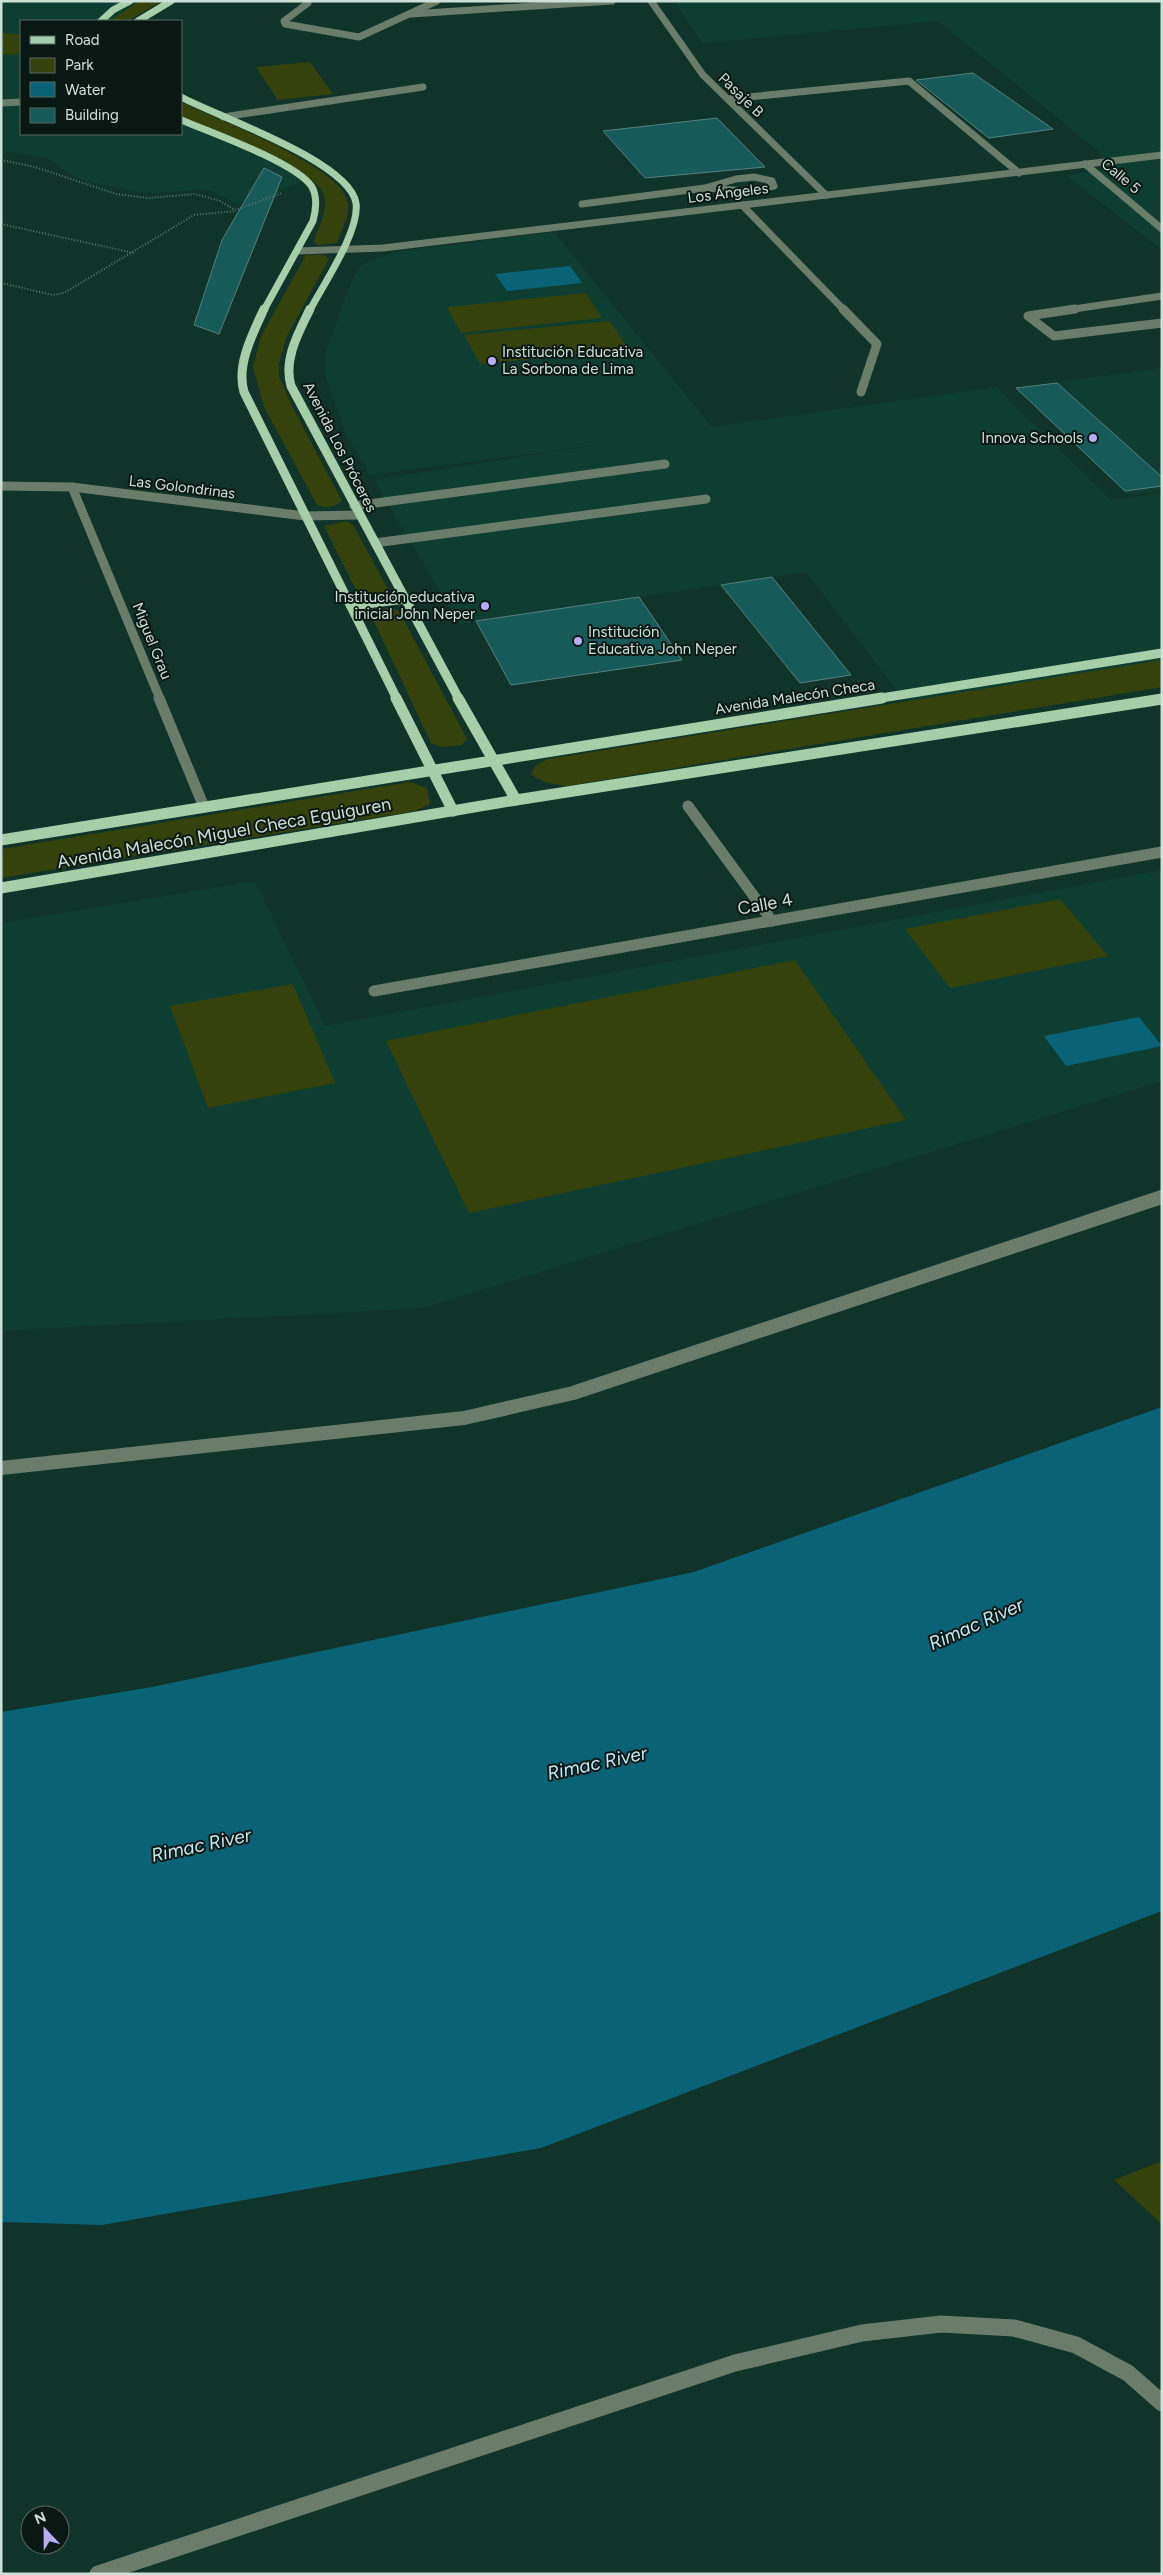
<svg xmlns="http://www.w3.org/2000/svg" width="1163" height="2575" font-family="Figtree,sans-serif">
<style>
.built{fill:#0e3e31}
.green{fill:#35420b}
.water{fill:#0a6276}
.building{fill:#175a5a;stroke:#588181}
.lines{fill:none;stroke-linecap:round;stroke-linejoin:round}
.path{stroke:#5c796f;stroke-width:2;stroke-dasharray:1 2;stroke-linecap:butt}
.minor-far4{stroke:#6a7d6b;stroke-width:7}
.minor-far3{stroke:#6a7d6b;stroke-width:9}
.minor-far2{stroke:#6a7d6b;stroke-width:11}
.minor-far1{stroke:#6a7d6b;stroke-width:14}
.minor{stroke:#6a7d6b;stroke-width:17}
.major-far2{stroke:#a6cea8;stroke-width:7}
.major-far1{stroke:#a6cea8;stroke-width:9}
.major{stroke:#a6cea8;stroke-width:11}
.poi-dot{fill:#b9abf7;stroke:#0a1814;stroke-width:2}
.labels{text-anchor:middle;dominant-baseline:central;stroke-width:4;stroke-linejoin:round;paint-order:stroke}
.far-street-label{font-size:15px;fill:#cde0d8;stroke:#0a1814}
.far-poi-label{font-size:15px;fill:#cde0d8;stroke:#0a1814;text-anchor:start}
.street-label{font-size:18px;fill:#cde0d8;stroke:#0a1814}
.water-label{font-size:19px;font-style:italic;fill:#c2e9f6;stroke:#0a1814}
</style>
<rect width="100%" height="100%" fill="#103429"/>
<g class="built">
<polygon points="1,1 147,1 117,21 21,21 21,134 181,134 181,111 316,173 293,185 238,204 210,190 142,193 78,179 47,158 1,151"/>
<polygon points="674,1 1162,1 1162,250 1066,175 1110,167 1101,153 938,21 702,43"/>
<polygon points="554,232 712,427 996,387 1111,500 1162,493 1162,677 918,718 806,572 459,624 374,480 604,444 370,475 346,434 324,373 326,350 351,282 361,265 395,252"/>
<polygon points="1162,368 1162,490 1127,495 1016,388"/>
<polygon points="1162,870 1162,1081 423,1308 1,1331 1,923 255,881 325,1026"/>
</g>
<g class="green">
<polygon points="139,1 162,1 128,21 109,21"/>
<polygon points="1,33 21,34 21,50 16,55 1,54"/>
<polygon points="310,62 333,94 278,100 256,67"/>
<path d="M 181,102 C 215,119 343,166 348,203 C 350,216 341,231 337,243 L 317,245 L 314,241 C 318,228 330,207 323,193 C 313,168 209,129 181,116 Z"/>
<path d="M 306,255 L 324,255 L 329,259 L 286,338 L 279,364 L 279,376 L 291,404 L 342,501 C 335,507 326,509 317,505 L 264,407 L 253,367 L 261,336 Z"/>
<polygon points="586,293 602,318 461,333 447,307"/>
<polygon points="610,321 628,349 480,364 464,335"/>
<path d="M 347,521 L 353,525 L 389,591 C 379,597 368,599 358,594 L 324,526 Z"/>
<polygon points="390,608 399,611 467,739 462,745 441,747 431,743 371,615 375,610"/>
<polygon points="1162,660 1162,687 567,786 547,783 531,775 535,766 548,759"/>
<polygon points="410,782 427,788 430,804 415,811 1,878 1,849"/>
<polygon points="1060,899 1108,956 950,988 905,929"/>
<polygon points="795,960 906,1120 469,1213 386,1041"/>
<polygon points="293,984 335,1083 208,1108 170,1006"/>
<polygon points="1162,2161 1162,2224 1114,2180"/>
</g>
<g class="water">
<polygon points="570,266 582,283 507,291 495,274"/>
<polygon points="1139,1017 1162,1046 1066,1066 1044,1036"/>
<polygon points="1162,1407 1162,1911 541,2148 102,2225 1,2222 1,1712 152,1687 694,1572"/>
</g>
<g class="building">
<polygon points="973,73 1053,129 989,138 916,80"/>
<polygon points="717,118 765,167 645,178 603,131"/>
<polygon points="264,168 282,177 219,334 194,325 222,240"/>
<polygon points="1057,383 1162,477 1162,486 1125,491 1016,388"/>
<polygon points="772,577 851,675 800,683 721,585"/>
<polygon points="639,597 682,660 511,685 476,621"/>
</g>
<g class="lines">
<g class="path">
<polyline points="1,160 35,167 116,194 148,198 195,194 220,201 235,210 282,193"/>
<polyline points="1,224 134,253"/>
<polyline points="1,283 53,295 64,293 194,215 235,211"/>
</g>
<g class="minor-far4">
<polyline points="307,1 308,3 284,21 285,24 359,37 437,1"/>
<polyline points="651,1 703,75 826,195"/>
<polyline points="411,14 612,1"/>
<polyline points="728,99 909,81 1019,173"/>
<polyline points="1,103 21,102"/>
<polyline points="223,117 423,87"/>
<polyline points="1085,164 1162,229"/>
<polygon points="754,177 772,181 774,186 748,191 705,188 736,179"/>
<polyline points="582,204 705,188"/>
<polyline points="742,205 844,310"/>
<polyline points="297,251 383,248 1162,155"/>
<polyline points="1067,310 1162,296"/>
</g>
<g class="minor-far3">
<polyline points="843,309 877,344 861,392"/>
<polyline points="1075,309 1028,316 1054,336 1162,323"/>
<polyline points="1,486 72,487 305,516 359,515"/>
<polyline points="72,487 160,699"/>
<polyline points="354,506 665,464"/>
<polyline points="375,543 706,499"/>
</g>
<g class="minor-far2">
<polyline points="159,698 204,807"/>
<polyline points="688,806 772,921"/>
<polyline points="374,991 1162,852"/>
</g>
<polyline class="minor-far1" points="1,1468 464,1418 573,1393 1162,1197"/>
<polyline class="minor" points="98,2574 735,2363 862,2333 941,2324 1014,2328 1076,2345 1128,2373 1162,2403"/>
<g class="major-far2">
<polyline points="101,21 113,10 130,1"/>
<polyline points="138,21 171,1"/>
<path d="M 181,97 C 218,117 349,161 356,203 C 360,231 323,285 310,310"/>
<path d="M 181,120 C 210,132 297,163 312,187 C 318,198 316,210 313,221 L 264,310"/>
</g>
<g class="major-far1">
<path d="M 264,309 C 253,333 236,365 244,392 L 397,699"/>
<path d="M 310,309 C 299,332 283,359 291,386 L 459,699"/>
<polyline points="351,606 405,599"/>
<polyline points="875,699 1162,653"/>
<polyline points="1160,699 1162,699"/>
</g>
<g class="major">
<polyline points="396,698 453,811"/>
<polyline points="458,698 516,800"/>
<polyline points="1,840 882,698"/>
<polyline points="1,888 516,800 1162,699"/>
</g>
</g>
<g class="poi-dot">
<circle cx="492" cy="361" r="5"/>
<circle cx="1093" cy="438" r="5"/>
<circle cx="485" cy="606" r="5"/>
<circle cx="578" cy="641" r="5"/>
</g>
<g class="labels">
<g class="far-street-label">
<text transform="translate(741 95) rotate(44)">Pasaje B</text>
<text transform="translate(1121 176) rotate(40)">Calle 5</text>
<text transform="translate(728 193) rotate(-7)">Los Ángeles</text>
<text transform="translate(340 447) rotate(63)">Avenida Los Próceres</text>
<text transform="translate(182 487) rotate(7)">Las Golondrinas</text>
<text transform="translate(152 641) rotate(68)">Miguel Grau</text>
<text transform="translate(795 697) rotate(-9)">Avenida Malecón Checa</text>
</g>
<g class="far-poi-label">
<text x="502" y="352">Institución Educativa<tspan x="502" dy="17">La Sorbona de Lima</tspan></text>
<text x="1083" y="438" text-anchor="end">Innova Schools</text>
<text x="475" y="597" text-anchor="end">Institución educativa<tspan x="475" dy="17">inicial John Neper</tspan></text>
<text x="588" y="632">Institución<tspan x="588" dy="17">Educativa John Neper</tspan></text>
</g>
<g class="street-label">
<text transform="translate(224 833) rotate(-10)">Avenida Malecón Miguel Checa Eguiguren</text>
<text transform="translate(765 904) rotate(-10)">Calle 4</text>
</g>
<g class="water-label">
<text transform="translate(976 1624) rotate(-24)">Rimac River</text>
<text transform="translate(597 1763) rotate(-12)">Rimac River</text>
<text transform="translate(201 1845) rotate(-12)">Rimac River</text>
</g>
</g>
<rect width="1163" height="2575" fill="none" stroke="#cde0d8" stroke-width="5"/>
<rect x="20" y="20" width="162" height="115" fill="#0a1814" stroke="#586862"/>
<rect x="30" y="36" width="25" height="8" fill="#a6cea8" stroke="#586862"/>
<text x="65" y="45" font-size="15" fill="#cde0d8">Road</text>
<rect x="30" y="58" width="25" height="15" fill="#35420b" stroke="#586862"/>
<text x="65" y="70" font-size="15" fill="#cde0d8">Park</text>
<rect x="30" y="82" width="25" height="15" fill="#0a6276" stroke="#586862"/>
<text x="65" y="95" font-size="15" fill="#cde0d8">Water</text>
<rect x="30" y="108" width="25" height="15" fill="#175a5a" stroke="#586862"/>
<text x="65" y="120" font-size="15" fill="#cde0d8">Building</text>
<g transform="translate(45 2530) rotate(338)"><circle r="24" fill="#0a1814" stroke="#586862"/>
<path d="M0-4L9 19L0 12L-9 19Z" fill="#b9abf7"/>
<text y="-8" font-size="14" font-weight="bold" text-anchor="middle" fill="#cde0d8">N</text>
</g>
</svg>
